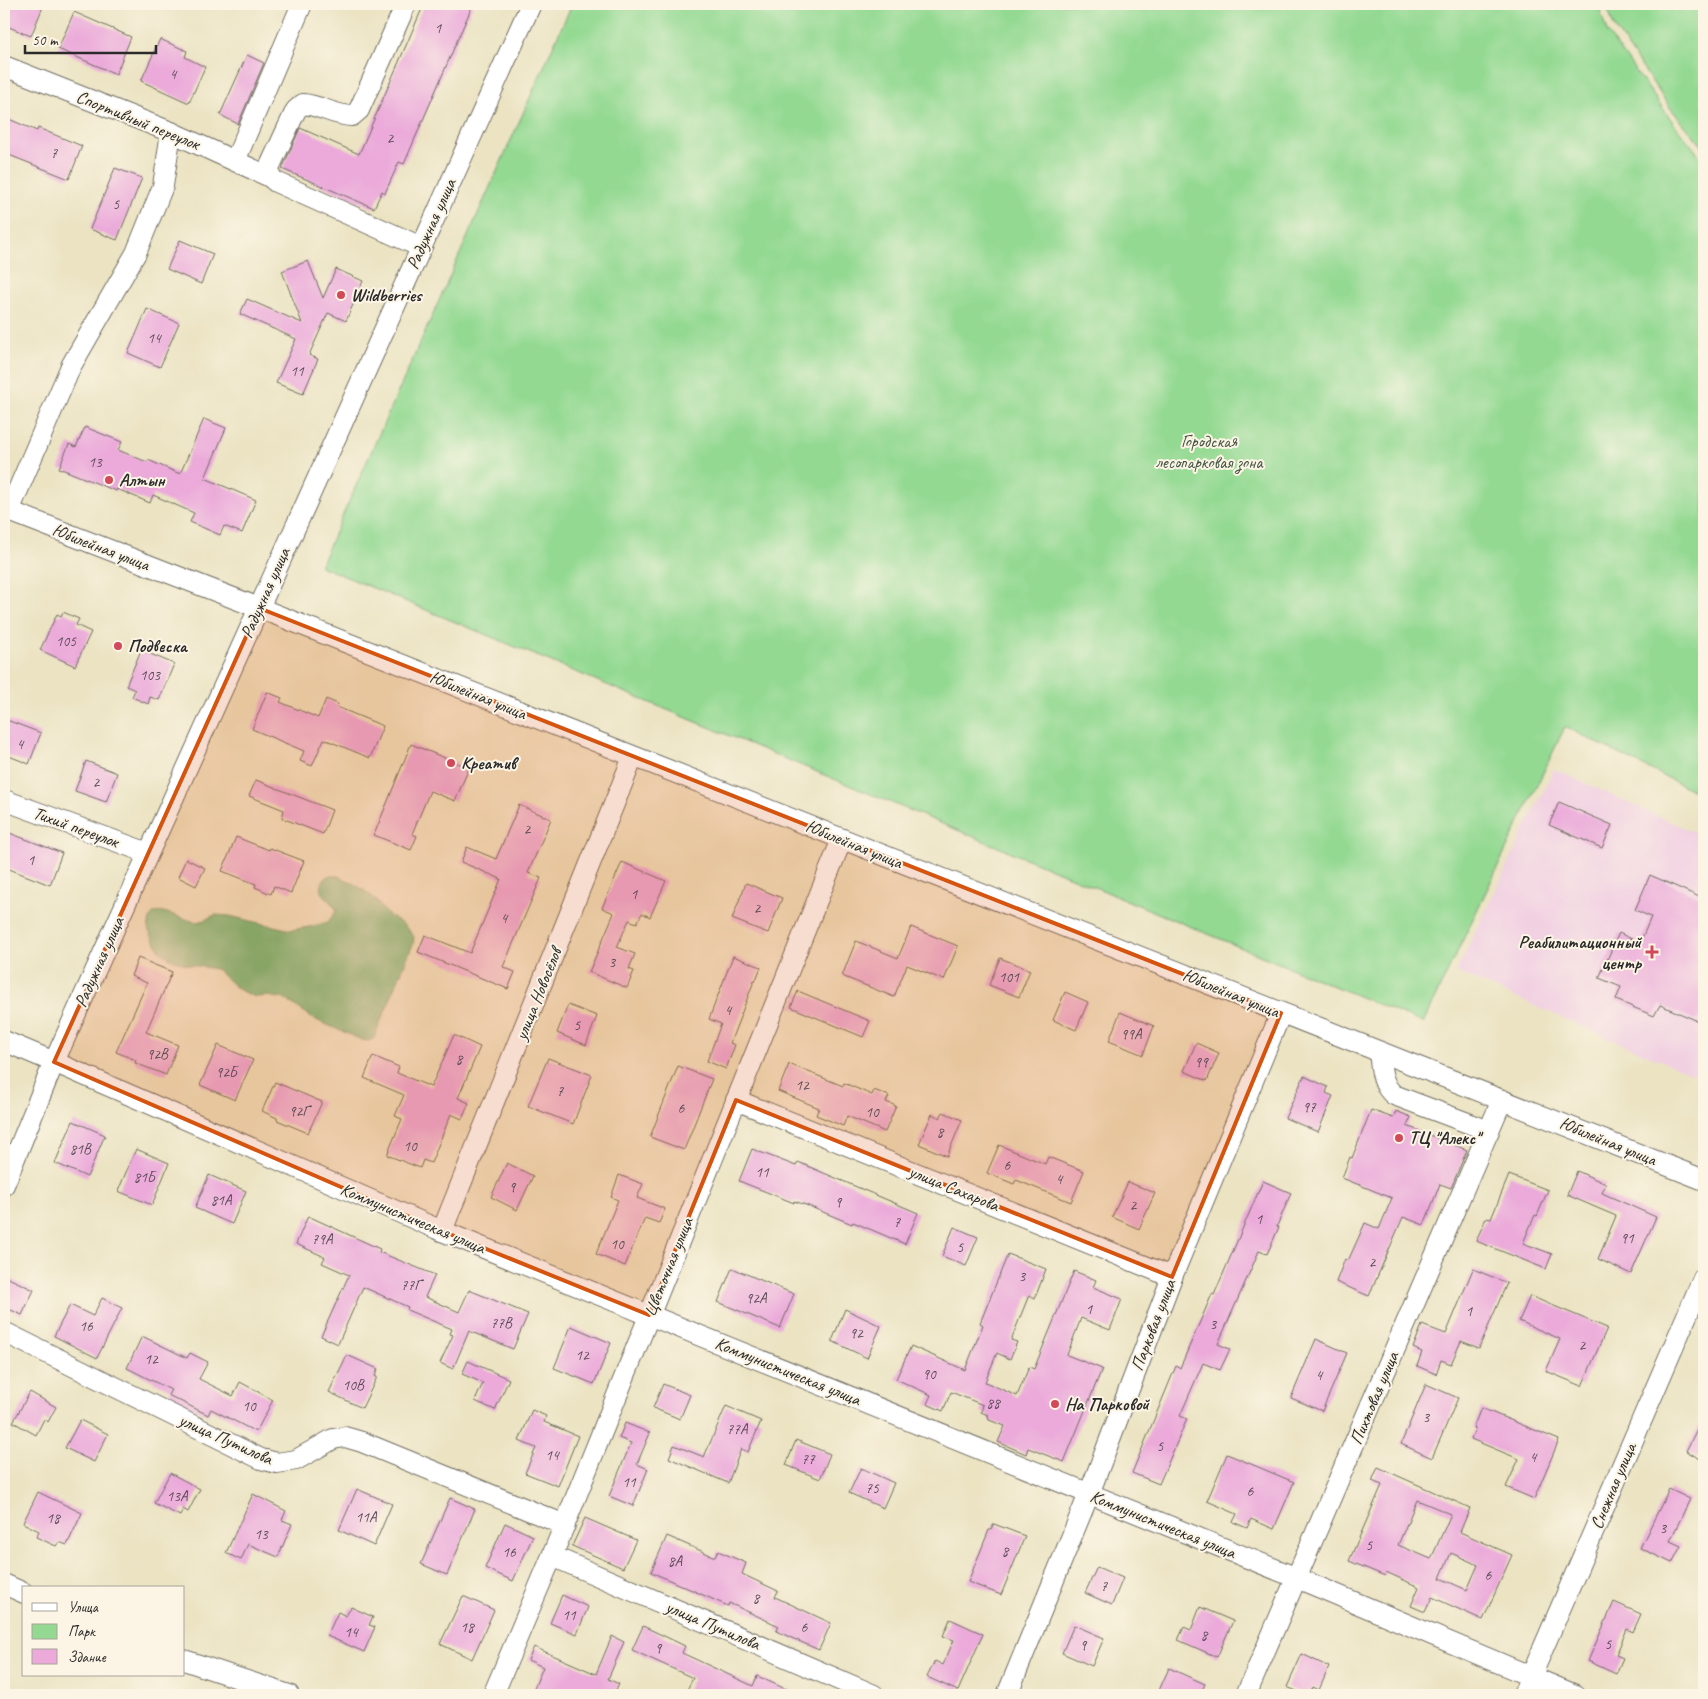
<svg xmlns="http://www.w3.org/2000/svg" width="1708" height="1699" font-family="Caveat,sans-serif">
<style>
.built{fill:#f1d0e2}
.green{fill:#93d992;stroke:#5f825e}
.forest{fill:#76b97c;stroke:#507254}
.building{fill:#ebaada;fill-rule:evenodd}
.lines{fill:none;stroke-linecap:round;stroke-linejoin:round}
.minor-casing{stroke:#6e6b60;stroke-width:22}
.minor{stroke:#fff;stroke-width:20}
.marked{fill:#d5540f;fill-opacity:0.2;stroke:#d5540f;stroke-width:4;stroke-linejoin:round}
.poi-dot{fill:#d1495b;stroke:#fcf5e5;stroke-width:2}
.labels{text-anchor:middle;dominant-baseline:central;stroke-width:4;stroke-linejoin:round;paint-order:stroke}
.number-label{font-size:15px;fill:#5b4b57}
.street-label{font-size:18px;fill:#2b2b2b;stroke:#fcf5e5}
.poi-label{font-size:18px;font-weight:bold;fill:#2b2b2b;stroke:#fcf5e5;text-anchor:start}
.park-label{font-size:18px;fill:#455645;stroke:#fcf5e5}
</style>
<rect width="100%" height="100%" fill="#fcf5e5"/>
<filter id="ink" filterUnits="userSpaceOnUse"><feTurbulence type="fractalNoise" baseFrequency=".02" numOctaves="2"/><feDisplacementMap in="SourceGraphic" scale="10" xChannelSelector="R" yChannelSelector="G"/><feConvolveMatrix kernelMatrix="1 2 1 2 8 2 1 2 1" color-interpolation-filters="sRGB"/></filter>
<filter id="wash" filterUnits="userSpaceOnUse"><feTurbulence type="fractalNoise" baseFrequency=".0096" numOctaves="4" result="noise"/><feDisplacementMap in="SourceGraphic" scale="20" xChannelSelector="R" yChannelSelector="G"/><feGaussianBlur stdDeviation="1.12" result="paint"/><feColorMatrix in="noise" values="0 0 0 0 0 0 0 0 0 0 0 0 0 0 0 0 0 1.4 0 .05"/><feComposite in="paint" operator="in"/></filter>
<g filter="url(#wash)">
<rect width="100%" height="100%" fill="#ebe3c2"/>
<polygon class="built" points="1554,769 1704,837 1704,1079 1456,972"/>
<g class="green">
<polygon points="572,4 1598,4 1607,32 1675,125 1704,161 1704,796 1565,727 1423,1023 320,566"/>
<polygon points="1606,4 1704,4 1704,148 1671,109 1614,27"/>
</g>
<polygon class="forest" points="327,876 338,876 355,884 373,897 387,914 405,926 414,937 413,944 374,1038 369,1041 362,1040 316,1020 285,999 268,996 255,997 239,990 216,969 185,964 170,958 160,951 148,929 150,918 154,913 164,912 195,922 202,921 215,915 229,916 291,930 309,927 328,922 337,910 322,892 321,884"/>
<g id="blocks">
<g class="building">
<polygon points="4,4 44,4 31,36 4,25"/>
<polygon points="424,4 473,4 404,164 399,162 385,193 382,191 374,208 282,169 300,128 359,154"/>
<polygon points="74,12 131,37 116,74 58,49"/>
<polygon points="160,39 187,51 185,57 205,67 189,103 141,81"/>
<polygon points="247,55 264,63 238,124 220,115"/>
<polygon points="4,117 37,131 38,128 82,146 69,179 4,153"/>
<polygon points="115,168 142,178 117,240 90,229"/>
<polygon points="180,240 213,254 201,284 167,269"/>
<polygon points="308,261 323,298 336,269 363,281 346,321 328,313 309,355 318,359 303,394 276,383 296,339 240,314 247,299 302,323 282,271"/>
<polygon points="147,309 179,323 160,367 128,353"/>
<polygon points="204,419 226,428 205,478 256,500 242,533 224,526 220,535 190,522 194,513 153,495 150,503 117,489 116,491 59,468 69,444 76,447 85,427 122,442 118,450 147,462 148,460 180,474"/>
<polygon points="63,612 79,619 76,625 91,632 75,666 40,650 57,614 61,616"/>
<polygon points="141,650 174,664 159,700 150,697 148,704 132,697 135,690 126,686"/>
<polygon points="267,692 282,698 280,702 318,718 326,699 338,704 337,707 383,726 370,758 324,739 312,766 300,761 304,751 252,729"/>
<polygon points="4,719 41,733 29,764 4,754"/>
<polygon points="411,744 469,768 455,801 430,791 412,834 417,836 411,850 374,835"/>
<polygon points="86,761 117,773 106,802 75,791"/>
<polygon points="256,780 332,810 323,834 282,818 284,810 249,796"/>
<polygon points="1559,802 1612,825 1602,848 1549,825"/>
<polygon points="519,805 551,819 528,873 541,878 503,967 515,972 508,989 418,952 425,935 470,953 501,879 461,862 467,847 496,859"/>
<polygon points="7,832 62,853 50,885 4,867 4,839"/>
<polygon points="236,837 269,850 270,848 304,861 291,893 274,886 271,894 255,887 256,884 222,871"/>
<polygon points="186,859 205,868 196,886 178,877"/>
<polygon points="622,862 666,881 650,917 642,913 637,923 629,920 617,947 635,954 629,969 634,971 627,988 589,972 614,913 602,908"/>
<polygon points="1650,875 1704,899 1704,1008 1698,1021 1660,1005 1654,1016 1616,1000 1621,987 1599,978 1619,933 1640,943 1651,917 1635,910"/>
<polygon points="746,883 782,898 768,933 732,919"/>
<polygon points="911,927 958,946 944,980 907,965 894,997 842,976 856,941 898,958"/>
<polygon points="733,956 761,967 755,982 754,981 730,1043 735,1045 726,1069 707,1061 721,1024 709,1019"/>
<polygon points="138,958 172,972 146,1032 178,1045 166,1075 135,1063 136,1060 116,1052 147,983 131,976"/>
<polygon points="1000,958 1030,970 1019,997 989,985"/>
<polygon points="798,991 870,1021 863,1037 791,1007"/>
<polygon points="1065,992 1088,1002 1076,1030 1053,1020"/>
<polygon points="568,1005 597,1016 586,1045 557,1033"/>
<polygon points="1120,1012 1154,1026 1143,1055 1109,1041"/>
<polygon points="454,1035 480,1047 458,1098 469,1103 462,1119 451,1114 431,1163 423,1160 420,1168 387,1155 402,1119 395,1116 404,1095 364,1078 373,1056 399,1067 397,1073 431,1087"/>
<polygon points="1196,1043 1219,1053 1207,1081 1184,1071"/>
<polygon points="218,1045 253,1060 235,1100 200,1085"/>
<polygon points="548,1058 592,1075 573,1124 528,1106"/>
<polygon points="789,1064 843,1086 844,1083 872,1095 874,1090 889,1096 886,1102 896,1106 885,1132 847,1116 843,1126 816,1115 819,1108 778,1091"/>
<polygon points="678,1066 712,1079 684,1150 650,1137"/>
<polygon points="1304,1076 1328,1087 1326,1093 1333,1096 1318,1132 1285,1118"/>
<polygon points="275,1082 322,1102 308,1133 277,1120 277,1118 262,1111"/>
<polygon points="1371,1110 1393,1118 1396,1111 1411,1117 1407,1126 1467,1150 1451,1188 1440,1184 1424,1225 1403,1217 1369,1296 1336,1282 1345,1259 1348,1261 1365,1223 1379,1229 1392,1198 1342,1178 1350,1157 1352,1158"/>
<polygon points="943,1112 962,1120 947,1156 919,1144 932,1114 940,1118"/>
<polygon points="73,1121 105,1135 87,1177 55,1163"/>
<polygon points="999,1145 1045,1164 1048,1157 1084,1171 1071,1202 1016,1180 1014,1184 987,1173"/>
<polygon points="136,1149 169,1163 152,1205 118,1191"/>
<polygon points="752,1149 796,1166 798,1162 918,1213 905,1244 853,1222 852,1224 806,1205 794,1201 794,1203 739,1181"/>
<polygon points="507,1163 533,1176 517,1210 491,1197"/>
<polygon points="1577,1171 1606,1184 1602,1193 1656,1217 1631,1274 1598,1259 1616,1216 1567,1195"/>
<polygon points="209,1175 246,1191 232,1224 195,1208"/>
<polygon points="619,1175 643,1184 637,1198 665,1209 659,1223 645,1218 625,1266 596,1254 618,1200 611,1197"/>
<polygon points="1509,1175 1548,1190 1537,1216 1535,1215 1523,1243 1552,1254 1546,1269 1476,1241 1486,1218 1491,1219"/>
<polygon points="1263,1181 1291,1193 1277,1226 1279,1227 1267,1254 1259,1251 1218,1344 1230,1349 1220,1370 1203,1363 1180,1416 1187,1419 1159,1484 1132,1473 1176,1366 1180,1368 1212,1294 1214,1295"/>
<polygon points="1128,1182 1155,1193 1139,1229 1112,1217"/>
<polygon points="308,1216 380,1249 379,1252 435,1275 425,1297 459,1312 469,1290 528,1314 513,1349 469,1331 453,1369 440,1363 453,1335 450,1334 452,1329 407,1310 408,1307 363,1287 338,1344 321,1336 349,1275 322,1263 325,1257 296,1244"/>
<polygon points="954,1227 978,1237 966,1266 942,1256"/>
<polygon points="1008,1254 1046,1269 1035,1298 1029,1295 1011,1340 1017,1342 1010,1359 997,1353 985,1382 1017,1396 1029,1367 1034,1369 1074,1271 1096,1280 1093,1287 1122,1299 1110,1330 1081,1318 1067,1355 1102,1369 1064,1462 1028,1448 1026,1454 998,1442 1005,1426 989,1420 988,1415 981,1412 983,1405 951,1392 943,1411 927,1404 931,1395 896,1379 911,1346 965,1370 983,1325 980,1323"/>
<polygon points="732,1268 794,1294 780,1328 718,1302"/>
<polygon points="1473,1269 1507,1283 1479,1348 1461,1341 1451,1364 1441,1360 1436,1374 1417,1366 1422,1352 1413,1348 1422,1325 1446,1334"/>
<polygon points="4,1276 34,1290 22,1315 4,1307"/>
<polygon points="1530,1296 1607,1328 1582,1386 1546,1371 1560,1339 1519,1321"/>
<polygon points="102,1298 122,1308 97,1358 54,1336 70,1305 93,1316"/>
<polygon points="845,1309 881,1326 867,1358 832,1341"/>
<polygon points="571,1326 611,1343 594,1384 554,1368"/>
<polygon points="142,1336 187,1358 190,1353 208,1362 199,1379 233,1396 240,1382 273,1400 256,1432 211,1409 208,1415 168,1395 171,1390 127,1368"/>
<polygon points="1316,1339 1347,1353 1322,1411 1291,1398"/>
<polygon points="347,1355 378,1369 375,1376 377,1377 362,1408 329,1392"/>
<polygon points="468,1361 509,1379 495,1410 475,1401 483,1383 462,1374"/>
<polygon points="663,1384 690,1395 680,1419 653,1408"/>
<polygon points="1426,1384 1458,1398 1432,1458 1401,1444"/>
<polygon points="30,1392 56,1407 48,1422 44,1419 36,1435 13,1422"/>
<polygon points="726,1406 761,1421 748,1452 741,1449 728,1483 669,1458 674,1445 704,1457"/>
<polygon points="1481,1408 1559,1440 1534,1499 1506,1487 1519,1459 1471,1439 1475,1429 1473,1428"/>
<polygon points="532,1410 546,1416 544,1422 578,1436 558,1486 525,1473 536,1448 519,1441"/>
<polygon points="1704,1415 1704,1461 1686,1451"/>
<polygon points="80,1420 108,1434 94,1462 65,1448"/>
<polygon points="625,1423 650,1433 637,1464 648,1469 633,1506 609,1496 631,1443 619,1438"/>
<polygon points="796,1440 830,1454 820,1479 786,1465"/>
<polygon points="1227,1454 1294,1482 1274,1529 1251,1519 1247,1528 1233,1522 1237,1514 1207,1501"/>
<path d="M 1378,1467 L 1470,1508 L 1460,1532 L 1512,1555 L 1483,1620 L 1432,1597 L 1425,1612 L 1411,1606 L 1419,1587 L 1386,1572 L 1385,1576 L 1349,1561 L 1382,1485 L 1372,1481 ZM 1417,1500 L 1451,1514 L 1431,1559 L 1398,1545 ZM 1451,1553 L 1478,1565 L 1467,1590 L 1440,1578 Z"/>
<polygon points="861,1468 894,1483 883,1508 849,1493"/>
<polygon points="170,1473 200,1489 188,1512 183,1509 180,1516 154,1503"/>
<polygon points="357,1489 392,1504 374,1546 339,1530"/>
<polygon points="1669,1489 1690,1499 1670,1541 1681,1546 1672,1563 1640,1548"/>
<polygon points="38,1492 82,1513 67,1545 59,1542 56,1546 36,1537 39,1531 23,1523"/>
<polygon points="253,1494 286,1511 282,1520 292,1524 278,1557 248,1544 241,1560 226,1553"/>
<polygon points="450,1498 475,1509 447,1575 421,1564"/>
<polygon points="585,1518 636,1540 623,1568 572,1546"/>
<polygon points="505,1523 533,1536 513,1581 485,1568"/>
<polygon points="994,1524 1025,1536 1001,1595 968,1582 989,1530 991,1530"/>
<polygon points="667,1536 715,1557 718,1551 746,1563 742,1574 778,1591 775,1597 831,1623 819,1650 776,1631 779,1626 729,1603 728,1606 651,1572"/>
<polygon points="1097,1567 1123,1578 1112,1605 1085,1593"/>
<polygon points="562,1595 588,1607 577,1634 550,1623"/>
<polygon points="463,1596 494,1610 472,1659 440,1644"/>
<polygon points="1614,1602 1641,1614 1633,1632 1627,1629 1616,1655 1623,1658 1616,1674 1588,1661"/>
<polygon points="351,1607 373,1617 369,1625 375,1627 364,1652 327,1636 338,1612 346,1616"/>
<polygon points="1200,1607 1233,1621 1217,1657 1178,1640 1184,1627 1191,1630"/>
<polygon points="950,1619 983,1634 958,1691 927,1677 935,1661 943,1665 954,1640 943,1636"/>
<polygon points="1074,1625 1104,1638 1092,1666 1062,1653"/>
<polygon points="643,1626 685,1646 682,1653 753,1686 757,1676 799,1695 698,1695 687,1690 693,1678 632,1650"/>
<polygon points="612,1636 624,1642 608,1679 619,1684 614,1695 531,1695 543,1667 528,1660 534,1647 596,1674"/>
<polygon points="1302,1654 1329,1667 1319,1690 1313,1687 1310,1695 1306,1695 1287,1687"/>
<polygon points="1169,1668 1205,1684 1200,1695 1157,1695"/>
</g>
</g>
</g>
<g filter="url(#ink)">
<use href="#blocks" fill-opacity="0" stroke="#6e6b60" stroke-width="1"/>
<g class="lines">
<g class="minor-casing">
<g id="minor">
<path d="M 406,4 L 359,110 L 352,116 C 335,116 320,105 303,104 L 296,110 L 269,168 L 270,177 L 276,182 L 421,247"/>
<polyline points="4,66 171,132 270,177"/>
<polyline points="235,161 302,4"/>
<polyline points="4,509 259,608 1704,1180"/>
<polyline points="9,511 71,366 136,253 163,186 171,132"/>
<polyline points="4,800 148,853"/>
<polyline points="4,1041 54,1062 442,1231 1297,1578 1575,1695"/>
<path d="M 1379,1052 C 1381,1066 1381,1085 1394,1095 L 1489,1131"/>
<polyline points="736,1100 1172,1277"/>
<polyline points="4,1185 54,1062 164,819 531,4"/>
<polyline points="442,1231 633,757"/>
<polyline points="4,1332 261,1459 277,1463 296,1460 333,1439 345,1437 362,1442 565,1525"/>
<polyline points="552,1556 874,1695"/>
<polyline points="4,1584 24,1593"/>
<polyline points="184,1660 289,1695"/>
<polyline points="493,1695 552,1556 842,839"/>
<polyline points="1007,1695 1089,1494 1172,1277 1281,1013"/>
<polyline points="1246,1695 1502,1100"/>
<polyline points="1523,1695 1704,1276"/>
</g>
</g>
<use href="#minor" class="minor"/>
</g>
</g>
<path class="marked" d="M 259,608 L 1281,1013 L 1172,1277 L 736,1100 L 649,1315 L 442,1231 L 54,1062 Z"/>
<g class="poi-dot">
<circle cx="341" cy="295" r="5"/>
<circle cx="109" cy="480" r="5"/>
<circle cx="118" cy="646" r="5"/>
<circle cx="451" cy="763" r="5"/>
<path d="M1649.5 944.5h5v5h5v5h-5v5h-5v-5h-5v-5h5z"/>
<circle cx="1399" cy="1138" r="5"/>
<circle cx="1055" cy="1404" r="5"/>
</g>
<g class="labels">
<g class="number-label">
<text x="438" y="28">1</text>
<text x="173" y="74">4</text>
<text x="390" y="138">2</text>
<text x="54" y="153">7</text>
<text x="116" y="204">5</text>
<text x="154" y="338">14</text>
<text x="297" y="371">11</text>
<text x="95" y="462">13</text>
<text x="66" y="641">105</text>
<text x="150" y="675">103</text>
<text x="20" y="744">4</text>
<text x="96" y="782">2</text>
<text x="527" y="829">2</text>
<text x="31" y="860">1</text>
<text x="634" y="894">1</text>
<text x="757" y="908">2</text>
<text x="504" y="918">4</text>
<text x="612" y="962">3</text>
<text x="1009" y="977">101</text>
<text x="728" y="1010">4</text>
<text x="577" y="1025">5</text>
<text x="1131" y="1034">99А</text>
<text x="157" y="1054">92В</text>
<text x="459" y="1059">8</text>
<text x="1201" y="1062">99</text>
<text x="226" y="1072">92Б</text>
<text x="802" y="1085">12</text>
<text x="560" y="1091">7</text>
<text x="1309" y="1107">97</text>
<text x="681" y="1108">6</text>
<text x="299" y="1111">92Г</text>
<text x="872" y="1112">10</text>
<text x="940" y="1132">8</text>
<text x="410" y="1146">10</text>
<text x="80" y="1149">81В</text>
<text x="1007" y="1165">6</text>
<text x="762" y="1172">11</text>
<text x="144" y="1177">81Б</text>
<text x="1059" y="1179">4</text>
<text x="512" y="1187">9</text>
<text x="221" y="1200">81А</text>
<text x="838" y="1202">9</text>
<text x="1133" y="1205">2</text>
<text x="1259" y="1219">1</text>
<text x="897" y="1222">7</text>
<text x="1627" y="1238">91</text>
<text x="322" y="1239">79А</text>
<text x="617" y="1244">10</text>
<text x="960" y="1247">5</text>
<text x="1372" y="1262">2</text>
<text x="1022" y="1276">3</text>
<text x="411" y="1285">77Г</text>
<text x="756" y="1298">92А</text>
<text x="1089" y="1309">1</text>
<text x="1469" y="1311">1</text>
<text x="501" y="1323">77В</text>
<text x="1213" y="1324">3</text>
<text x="86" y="1326">16</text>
<text x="856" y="1333">92</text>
<text x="1582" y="1345">2</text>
<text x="582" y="1355">12</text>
<text x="151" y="1359">12</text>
<text x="929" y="1374">90</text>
<text x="1319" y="1375">4</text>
<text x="353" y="1385">10В</text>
<text x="993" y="1403">88</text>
<text x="249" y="1406">10</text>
<text x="1426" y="1417">3</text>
<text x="737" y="1429">77А</text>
<text x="1160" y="1446">5</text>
<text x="552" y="1455">14</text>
<text x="1533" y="1457">4</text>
<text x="808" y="1459">77</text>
<text x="629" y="1482">11</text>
<text x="872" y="1488">75</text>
<text x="1250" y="1491">6</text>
<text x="177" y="1496">13А</text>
<text x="366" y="1517">11А</text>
<text x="53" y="1518">18</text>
<text x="1663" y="1528">3</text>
<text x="261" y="1534">13</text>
<text x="1369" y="1545">5</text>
<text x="1005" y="1551">8</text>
<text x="509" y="1552">16</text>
<text x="675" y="1561">8А</text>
<text x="1488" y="1575">6</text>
<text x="1104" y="1586">7</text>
<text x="756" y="1598">8</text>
<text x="569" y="1615">11</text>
<text x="467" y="1627">18</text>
<text x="804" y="1627">6</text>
<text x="351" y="1632">14</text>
<text x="1204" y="1635">8</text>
<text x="1608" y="1644">5</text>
<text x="1083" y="1645">9</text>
<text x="658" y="1648">9</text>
</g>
<g class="street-label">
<text transform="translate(138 120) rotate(22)">Спортивный переулок</text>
<text transform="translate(431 224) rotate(-66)">Радужная улица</text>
<text transform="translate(101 547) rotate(21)">Юбилейная улица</text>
<text transform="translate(265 593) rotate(-66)">Радужная улица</text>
<text transform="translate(478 695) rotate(22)">Юбилейная улица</text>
<text transform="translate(76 827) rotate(20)">Тихий переулок</text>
<text transform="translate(854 844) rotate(22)">Юбилейная улица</text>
<text transform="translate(99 962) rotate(-66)">Радужная улица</text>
<text transform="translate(1231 993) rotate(22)">Юбилейная улица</text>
<text transform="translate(538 994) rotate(-68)">улица Новосёлов</text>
<text transform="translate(1608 1141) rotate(22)">Юбилейная улица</text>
<text transform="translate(954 1188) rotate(22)">улица Сахарова</text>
<text transform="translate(413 1218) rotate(23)">Коммунистическая улица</text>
<text transform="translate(668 1267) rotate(-68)">Цветочная улица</text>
<text transform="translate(1153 1325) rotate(-69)">Парковая улица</text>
<text transform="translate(788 1371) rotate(22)">Коммунистическая улица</text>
<text transform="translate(1374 1398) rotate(-67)">Пихтовая улица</text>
<text transform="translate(226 1439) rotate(24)">улица Путилова</text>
<text transform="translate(1613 1486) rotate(-67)">Снежная улица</text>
<text transform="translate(1163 1524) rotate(22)">Коммунистическая улица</text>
<text transform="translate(713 1625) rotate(23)">улица Путилова</text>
</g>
<g class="poi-label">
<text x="351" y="295">Wildberries</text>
<text x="119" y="480">Алтын</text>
<text x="128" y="646">Подвеска</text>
<text x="461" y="763">Креатив</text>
<text x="1641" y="942" text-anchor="end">Реабилитационный<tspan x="1641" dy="21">центр</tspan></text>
<text x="1409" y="1138">ТЦ "Алекс"</text>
<text x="1065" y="1404">На Парковой</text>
</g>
<g class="park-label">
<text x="1209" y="441">Городская<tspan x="1209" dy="21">лесопарковая зона</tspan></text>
</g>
</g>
<rect width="1708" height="1699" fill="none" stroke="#fcf5e5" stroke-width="20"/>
<rect x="22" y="1586" width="162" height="90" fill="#fcf5e5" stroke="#a8a49b"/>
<rect x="32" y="1603" width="25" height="8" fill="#ffffff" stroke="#a8a49b"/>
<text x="68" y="1612" font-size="15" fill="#2b2b2b">Улица</text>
<rect x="32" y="1624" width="25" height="15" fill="#93d992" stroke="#a8a49b"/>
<text x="68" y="1636" font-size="15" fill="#2b2b2b">Парк</text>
<rect x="32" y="1649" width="25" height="15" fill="#ebaada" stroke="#a8a49b"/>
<text x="68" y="1662" font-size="15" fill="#2b2b2b">Здание</text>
<path d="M25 45v8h131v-8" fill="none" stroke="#2b2b2b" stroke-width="2.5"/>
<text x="32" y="45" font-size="15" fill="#2b2b2b" stroke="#fcf5e5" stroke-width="4" paint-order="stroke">50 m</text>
</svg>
